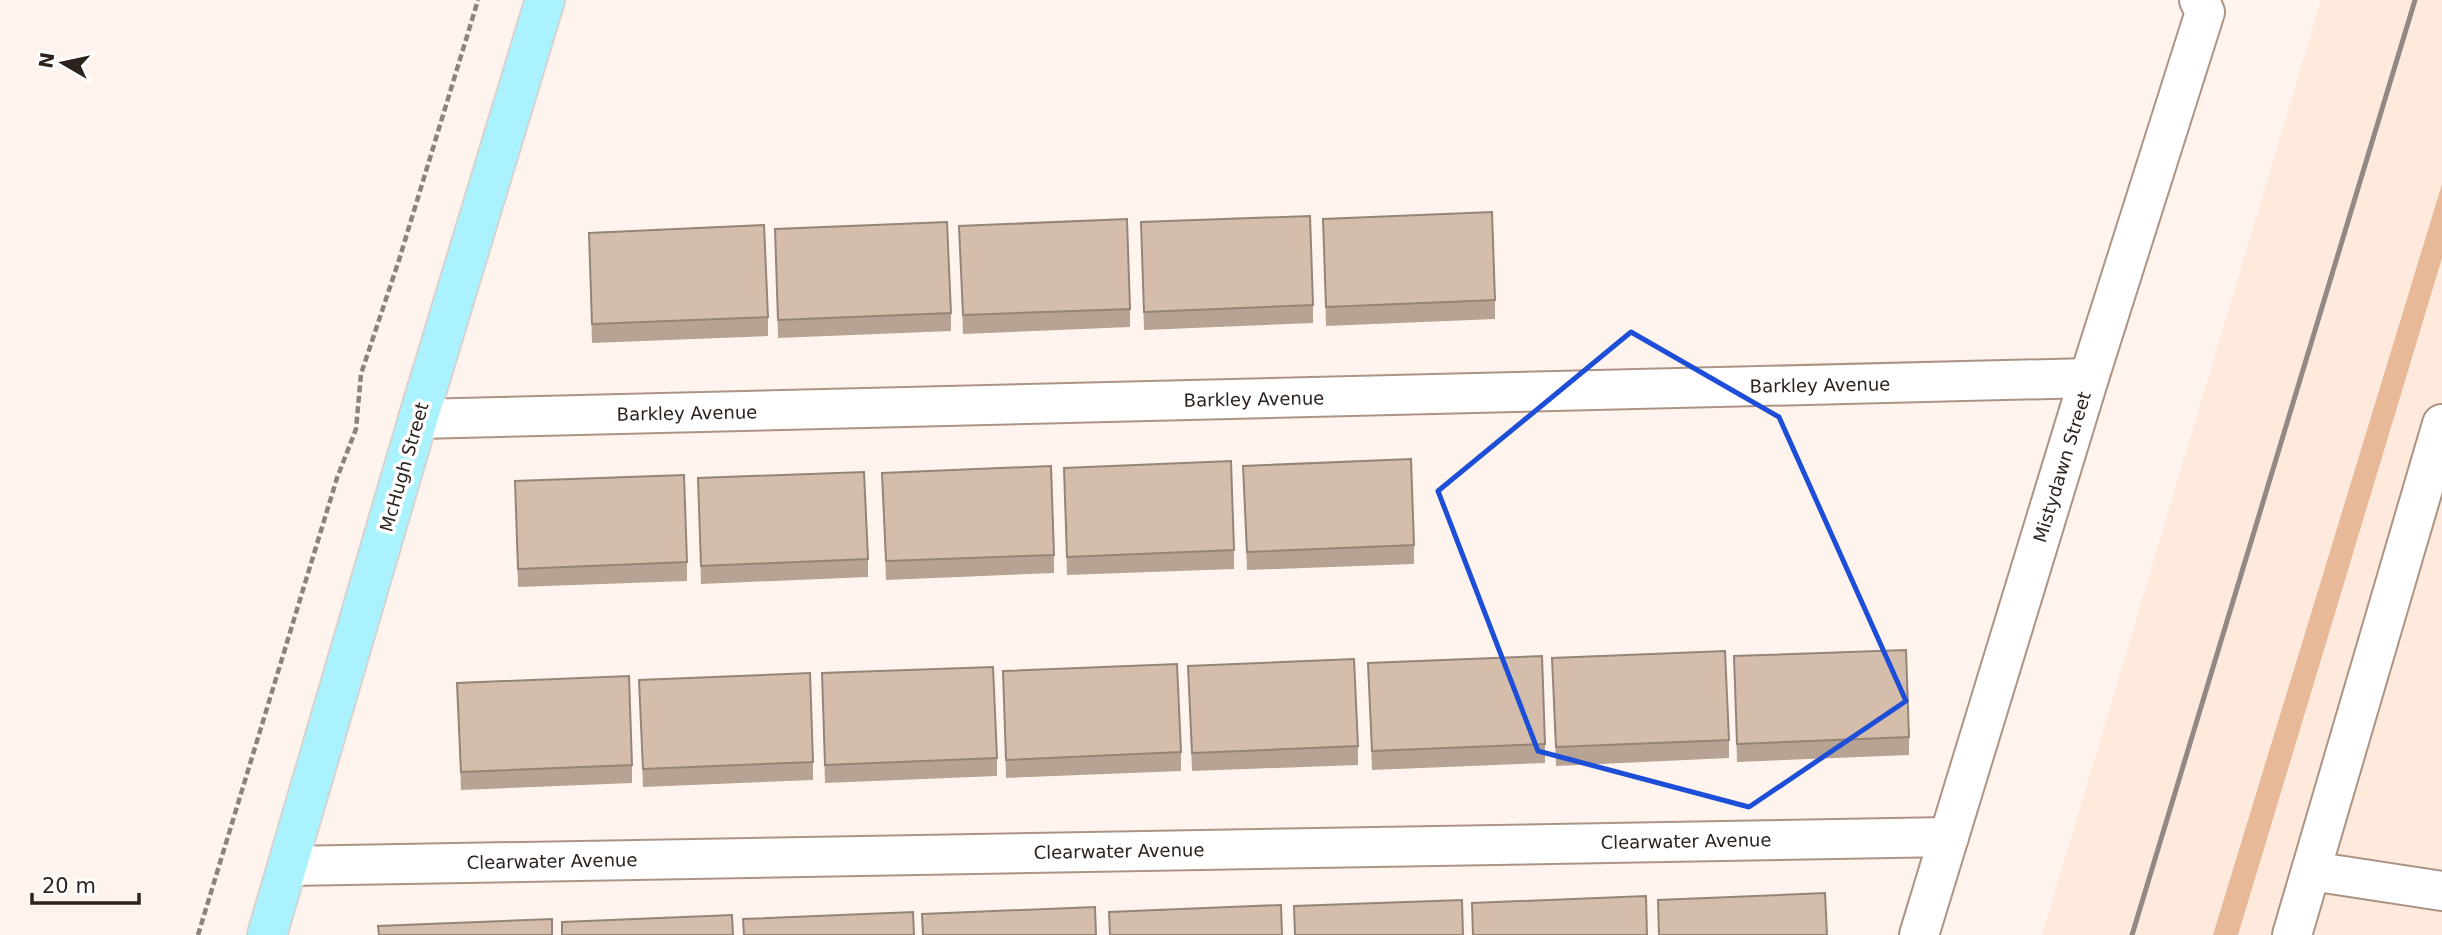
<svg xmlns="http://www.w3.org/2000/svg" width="2442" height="935" font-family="'DejaVu Sans',sans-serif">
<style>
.built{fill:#fdeadd}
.green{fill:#e8b999}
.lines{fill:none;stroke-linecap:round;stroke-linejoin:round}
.minor-casing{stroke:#ac9485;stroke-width:42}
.major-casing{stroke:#d5d3d2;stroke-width:42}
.path{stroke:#8d837c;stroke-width:4.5;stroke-dasharray:7 3.5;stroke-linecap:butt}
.minor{stroke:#fff;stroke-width:38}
.major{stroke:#aaf3fe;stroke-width:38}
.rail{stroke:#938882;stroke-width:5}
.wall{fill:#b7a394}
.building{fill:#d5bdac;stroke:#958478;stroke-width:2}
.marked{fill:none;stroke:#1d4ed8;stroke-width:5;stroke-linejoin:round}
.labels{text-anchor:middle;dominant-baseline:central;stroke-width:7;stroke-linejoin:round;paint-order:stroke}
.street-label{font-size:18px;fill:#2d231d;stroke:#fff}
</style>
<rect width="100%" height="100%" fill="#fff4ed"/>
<polygon class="built" points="2321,0 2442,0 2442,935 2042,935"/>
<polygon class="green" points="2442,184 2442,258 2238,935 2213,935"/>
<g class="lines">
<g class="minor-casing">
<g id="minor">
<polyline points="418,419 2089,378"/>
<polyline points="288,866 1949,837"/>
<polyline points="2311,871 2442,891"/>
<polyline points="1919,935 2089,378 2205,12 2199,0"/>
<polyline points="2292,935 2442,424"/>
</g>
</g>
<g class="major-casing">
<polyline id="major" points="267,935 418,419 545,0"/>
</g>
<polyline class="path" points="198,935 337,478 356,429 361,374 399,260 478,0"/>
<use href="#minor" class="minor"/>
<use href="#major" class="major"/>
<polyline class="rail" points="2132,935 2415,0"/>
</g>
<g class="wall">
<polygon points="1323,219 1495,300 1495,319 1326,326"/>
<polygon points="1141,222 1313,305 1313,323 1144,330"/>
<polygon points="959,226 1130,309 1130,327 963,334"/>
<polygon points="775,229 951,313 951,331 778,338"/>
<polygon points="589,233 768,317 768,336 592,343"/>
<polygon points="1243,466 1414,545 1414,564 1247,570"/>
<polygon points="1064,468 1234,550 1234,569 1067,575"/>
<polygon points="882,473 1054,555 1054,573 886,580"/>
<polygon points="698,478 868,559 868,577 701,584"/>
<polygon points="515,481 687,562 687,581 518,587"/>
<polygon points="1734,656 1909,737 1909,755 1737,762"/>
<polygon points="1552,658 1729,740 1729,758 1556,766"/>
<polygon points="1368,663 1545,744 1545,763 1372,770"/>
<polygon points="1188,666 1358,746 1358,765 1192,771"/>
<polygon points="1003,671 1181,752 1181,771 1006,778"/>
<polygon points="822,673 997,758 997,776 825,783"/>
<polygon points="639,680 813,762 813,780 643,787"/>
<polygon points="457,683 632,765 632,783 461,790"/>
</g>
<g class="building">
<polygon points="1492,212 1495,300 1326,307 1323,219"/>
<polygon points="1310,216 1313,305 1144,312 1141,222"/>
<polygon points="1127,219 1130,309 963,315 959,226"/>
<polygon points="947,222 951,313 778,320 775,229"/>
<polygon points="764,225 768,317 592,324 589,233"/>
<polygon points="1411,459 1414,545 1247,552 1243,466"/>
<polygon points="1231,461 1234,550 1067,557 1064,468"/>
<polygon points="1051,466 1054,555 886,561 882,473"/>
<polygon points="864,472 868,559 701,566 698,478"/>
<polygon points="684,475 687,562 518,569 515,481"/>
<polygon points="1906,650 1909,737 1737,744 1734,656"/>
<polygon points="1725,651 1729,740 1556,747 1552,658"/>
<polygon points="1542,656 1545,744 1372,751 1368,663"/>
<polygon points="1354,659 1358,746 1192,753 1188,666"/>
<polygon points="1177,664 1181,752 1006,760 1003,671"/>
<polygon points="993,667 997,758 825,765 822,673"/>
<polygon points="810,673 813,762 643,769 639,680"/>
<polygon points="629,676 632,765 461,772 457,683"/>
<polygon points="1825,893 1827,935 1659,935 1658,900"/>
<polygon points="1646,896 1647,935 1473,935 1472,903"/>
<polygon points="1462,900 1463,935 1295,935 1294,906"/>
<polygon points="1281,905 1282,935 1110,935 1109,912"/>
<polygon points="1095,907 1096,935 923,935 922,914"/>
<polygon points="913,912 914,935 744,935 743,919"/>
<polygon points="732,915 733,935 562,935 562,922"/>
<polygon points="552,919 552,935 379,935 378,926"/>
</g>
<path class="marked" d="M 1631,332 L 1779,417 L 1906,701 L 1749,807 L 1538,751 L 1438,491 Z"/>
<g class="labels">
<g class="street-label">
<text transform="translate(1820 385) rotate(-1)">Barkley Avenue</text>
<text transform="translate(1254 399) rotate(-1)">Barkley Avenue</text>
<text transform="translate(687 413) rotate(-1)">Barkley Avenue</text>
<text transform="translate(404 467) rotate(-74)">McHugh Street</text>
<text transform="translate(2062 467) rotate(-73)">Mistydawn Street</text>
<text transform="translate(1686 841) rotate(-1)">Clearwater Avenue</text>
<text transform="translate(1119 851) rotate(-1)">Clearwater Avenue</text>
<text transform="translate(552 861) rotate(-1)">Clearwater Avenue</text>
</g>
</g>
<g transform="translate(63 63) rotate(279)" stroke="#ffffff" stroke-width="5" paint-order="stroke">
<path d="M0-5L12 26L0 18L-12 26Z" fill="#2d231d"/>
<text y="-10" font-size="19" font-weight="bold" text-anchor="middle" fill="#2d231d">N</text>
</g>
<path d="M32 893v10h107v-10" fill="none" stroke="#2d231d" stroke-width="3.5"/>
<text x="42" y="893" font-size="21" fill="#2d231d" stroke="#ffffff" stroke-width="5" paint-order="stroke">20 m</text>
</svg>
